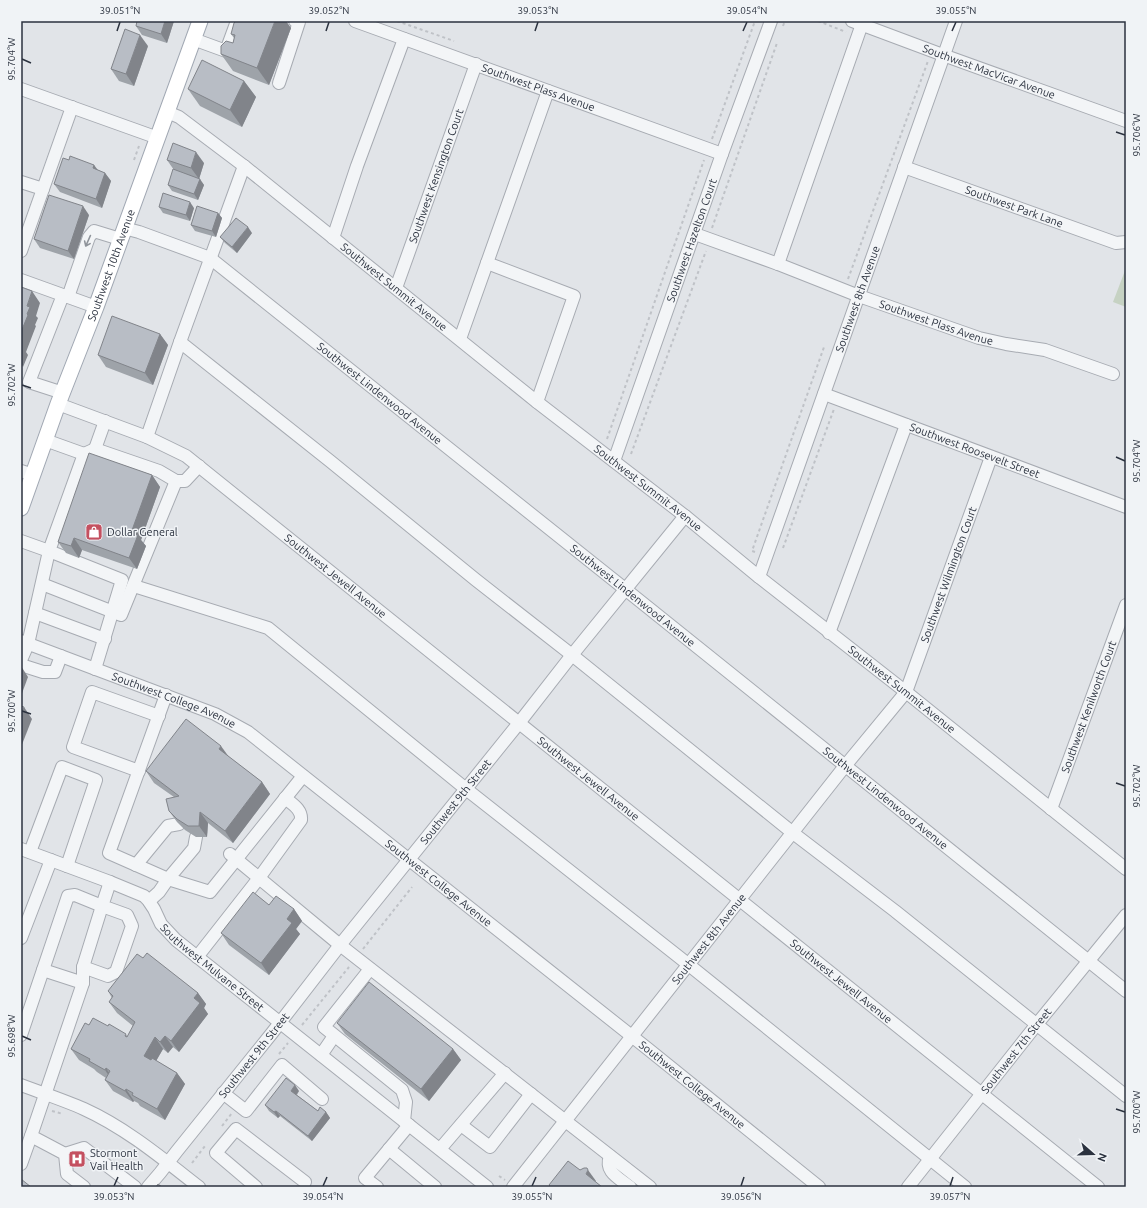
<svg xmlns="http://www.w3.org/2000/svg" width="1147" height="1208" font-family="Ubuntu,sans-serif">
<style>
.green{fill:#c6d2c3}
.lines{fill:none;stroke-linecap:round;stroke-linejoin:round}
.minor-casing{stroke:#a7abb2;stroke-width:14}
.major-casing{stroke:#a1a8b3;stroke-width:17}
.path{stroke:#bfc2c7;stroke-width:2;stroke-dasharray:3 3;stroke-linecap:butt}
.minor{stroke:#f3f5f7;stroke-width:12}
.major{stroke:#fff;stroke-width:15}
.wall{fill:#9ea3a9}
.shaded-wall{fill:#81848a}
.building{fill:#b8bdc5;stroke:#81848a}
.oneway{stroke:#8f949b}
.ticks{fill:none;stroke:#2b323f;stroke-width:1.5}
.labels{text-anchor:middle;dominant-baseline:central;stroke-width:3;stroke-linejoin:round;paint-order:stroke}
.street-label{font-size:11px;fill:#2b323f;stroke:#f0f3f6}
.poi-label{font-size:11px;fill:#2b323f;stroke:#f0f3f6;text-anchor:start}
.neatline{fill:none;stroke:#2b323f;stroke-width:1.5}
.ticks-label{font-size:10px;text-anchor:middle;fill:#2b323f}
</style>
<rect width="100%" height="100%" fill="#e1e4e8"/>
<polygon class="green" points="1126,268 1126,307 1113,302"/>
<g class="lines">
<g class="minor-casing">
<g id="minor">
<path id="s1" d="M 355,21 L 722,154"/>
<path id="s2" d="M 852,21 L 943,55 L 1126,121"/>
<polyline points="193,39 226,51 237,21"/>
<polyline points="279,83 299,22 295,21"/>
<polyline points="21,89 158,138"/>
<path id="s3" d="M 167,112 L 179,117 L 244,166 L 537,402 L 685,516 L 759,577 L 906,692 L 1126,869"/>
<path id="s4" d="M 904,167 L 1116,243 L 1126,242"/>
<polyline points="21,182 43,189"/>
<path id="s5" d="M 124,228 L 139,232 L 210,258 L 625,589 L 1126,991"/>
<path id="s6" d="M 695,234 L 778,264 L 859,296 L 979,338 L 1006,344 L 1045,350 L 1113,374"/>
<polyline points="333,238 357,166 404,39"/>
<polyline points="21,251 72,107"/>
<polyline points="487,263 574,296 537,402"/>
<polyline points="778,264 862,24"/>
<polyline points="21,280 96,307"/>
<path id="s7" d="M 396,288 L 476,64"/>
<polyline points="63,295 29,382 63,393"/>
<polyline points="68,297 89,237 94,231 120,239"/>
<polyline points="460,339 548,91"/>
<polyline points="180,342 330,461 476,580 572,655 793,833 895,911 1126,1096"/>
<path id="s8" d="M 824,394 L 1126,507"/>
<path id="s9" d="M 58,404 L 147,437 L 186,456 L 1098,1187"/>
<polyline points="147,437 180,342 244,166"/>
<polyline points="45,440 84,454"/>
<polyline points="95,449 105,421"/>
<path id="s10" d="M 614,461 L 722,154 L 771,21"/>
<polyline points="21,471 33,475"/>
<polyline points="21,541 49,551 122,580 95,669"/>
<path id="s11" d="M 759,577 L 956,21"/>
<polyline points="42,584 121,615 176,481"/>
<polyline points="134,586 268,628 466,789 679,957 965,1187"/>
<polyline points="35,613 105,639"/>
<polyline points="829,633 906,425"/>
<path id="s12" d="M 21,641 L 215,714 L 248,732 L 648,1049 L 819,1187"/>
<polyline points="21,660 28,644 49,551 84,454 95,449 159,471 176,481 185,481 199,466"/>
<polyline points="21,665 43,672 55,672 61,656"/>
<polyline points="139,771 73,747 92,692 159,716"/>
<path id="s13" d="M 1051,809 L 1126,605"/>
<polyline points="196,837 194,848 168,879 210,892 303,776"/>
<path id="s14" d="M 21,849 L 110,882 L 144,896 L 148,900 L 154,909 L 161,924 L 176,940 L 487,1187"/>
<polyline points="30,852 62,767 96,780 67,866"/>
<polyline points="230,854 340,945 650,1187"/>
<polyline points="136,865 168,826 179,824"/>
<polyline points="149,901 159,892 168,879 109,853 166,695"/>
<polyline points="21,938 51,860"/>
<path d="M 197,957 L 259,878 L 301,820 C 302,809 292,804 285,798"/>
<polyline points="83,967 108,976 116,972 132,926 127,915 102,906 110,882"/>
<polyline points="370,969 324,1027 402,1090 406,1102 404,1121"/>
<polyline points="43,970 83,983"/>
<polyline points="21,1035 68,896 75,895 102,906 83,967 83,983 31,1136 65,1154 67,1174 84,1187"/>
<polyline points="321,1055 334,1036"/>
<path d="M 21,1085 C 42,1093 64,1100 84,1109 C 126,1128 163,1159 199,1187"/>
<polyline points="223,1093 246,1111 282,1065 322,1099"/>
<polyline points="461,1125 490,1147 531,1094"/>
<polyline points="389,1149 435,1187"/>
<polyline points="440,1149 505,1073"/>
<polyline points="65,1154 84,1148 135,1187"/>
<path d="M 610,1156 C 604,1172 619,1178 630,1187"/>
<polyline points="21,1164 31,1136"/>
<path id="s15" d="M 148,1187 L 160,1173 L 177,1151 L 272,1033 L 340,945 L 519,723 L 572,655 L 685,516"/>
<polyline points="256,1187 216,1153 236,1129 305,1182"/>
<polyline points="377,1187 365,1178 409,1125"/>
<path id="s16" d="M 513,1187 L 845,766 L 906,692 L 991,457"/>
<path id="s17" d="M 908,1187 L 1037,1024 L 1126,915"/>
</g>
</g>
<g class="major-casing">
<g id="major">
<path id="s18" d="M 21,508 L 58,404 L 96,307 L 200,21"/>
</g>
</g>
<g class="path">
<polyline points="397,21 454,41"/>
<polyline points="818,21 846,32"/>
<polyline points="783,26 785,21"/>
<polyline points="712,139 755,21"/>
<polyline points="134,160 139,146"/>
<polyline points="712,228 777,43"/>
<polyline points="848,279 928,61"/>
<polyline points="607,439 704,160"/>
<polyline points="631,454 706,251"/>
<polyline points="783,548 834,409"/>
<polyline points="755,552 752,551 824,347"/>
<polyline points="363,949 412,887"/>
<polyline points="302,1025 349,967"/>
<polyline points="279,1054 288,1043"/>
<polyline points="52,1111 63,1114"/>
<polyline points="222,1126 232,1113"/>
<polyline points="192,1163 205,1146"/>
<polyline points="499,1176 505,1180"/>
</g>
<use href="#minor" class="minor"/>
<use href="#major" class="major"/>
</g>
<g class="wall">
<polygon points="137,21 174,21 167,43 142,35 136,26"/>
<polygon points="291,28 269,85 233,71 221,54 233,43 234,38 231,34"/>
<polygon points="148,46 134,86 119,81 111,69"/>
<polygon points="244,81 256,97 242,127 200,106 188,89"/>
<polygon points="69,160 94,165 98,170 105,173 111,181 102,208 60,192 54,184"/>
<polygon points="167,160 204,163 199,179 204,185 198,200 172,191 168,185 174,170"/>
<polygon points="159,207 194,208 190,221 163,213"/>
<polygon points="218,213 222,218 216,237 195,231 191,225"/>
<polygon points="89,215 74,259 40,248 34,239"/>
<polygon points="252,233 237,253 225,243 220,237"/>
<polygon points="160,334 168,345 153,385 106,367 98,355"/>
<polygon points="152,475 160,487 141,540 146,546 137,569 82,550 79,558 66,553 58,542"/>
<polygon points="229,757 262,782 270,794 233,843 208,823 207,837 196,837 185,830 177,822 169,811 174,797 154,783 146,771"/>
<polygon points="269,905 294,909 302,921 296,929 300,934 269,975 229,945 221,933"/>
<polygon points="143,958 198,993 206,1004 204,1008 208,1014 179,1052 173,1047 168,1053 163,1049 156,1061 177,1073 185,1084 165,1120 140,1106 138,1103 134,1101 133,1102 113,1091 105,1080 106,1078 97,1072 94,1069 79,1060 71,1049 89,1025 108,1026 128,1036 133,1026 117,1013 109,1002 112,998 108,991"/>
<polygon points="337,1023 453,1049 461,1060 429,1101 345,1034"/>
<polygon points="299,1091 297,1095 318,1111 326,1112 330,1118 312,1141 280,1116 278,1118 269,1111 265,1105"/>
</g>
<g class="shaded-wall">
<polygon points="165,21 174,21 167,43 161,34"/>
<polygon points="275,21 286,21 291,28 269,85 257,68"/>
<polygon points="140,35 148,46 134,86 126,74"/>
<polygon points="244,81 256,97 242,127 230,110"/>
<polygon points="196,152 204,163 199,179 191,168"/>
<polygon points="94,165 100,174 93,168"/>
<polygon points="105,173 111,181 102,208 96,199"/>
<polygon points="200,179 204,185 198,200 194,194"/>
<polygon points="190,202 194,208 190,221 186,215"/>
<polygon points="83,206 89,215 74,259 68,251"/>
<polygon points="218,213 222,218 216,237 212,231"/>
<polygon points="248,227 252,233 237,253 232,247"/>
<polygon points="32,291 40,303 36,316 38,318 35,325 36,326 26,352 28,355 23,367 21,363 21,332 27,306"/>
<polygon points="160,334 168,345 153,385 145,373"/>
<polygon points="152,475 160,487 141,540 146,546 137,569 129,558 131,533"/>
<polygon points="74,538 82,550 79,558 71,546"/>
<polygon points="21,666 28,677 21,696"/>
<polygon points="24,707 32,719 21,747 21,715"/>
<polygon points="221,746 229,757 227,761 219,749"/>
<polygon points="262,782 270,794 233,843 225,831"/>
<polygon points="200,812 208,823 207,837 199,826"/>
<polygon points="294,909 302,921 296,929 300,934 269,975 261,963 287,919"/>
<polygon points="198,993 206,1004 204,1008 208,1014 179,1052 171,1041 194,998"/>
<polygon points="165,1036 173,1047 168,1053 160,1042"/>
<polygon points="155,1037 163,1049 152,1068 144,1056"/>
<polygon points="453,1049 461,1060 429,1101 421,1089"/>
<polygon points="106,1068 114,1080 113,1082 105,1070"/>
<polygon points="177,1073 185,1084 165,1120 157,1109"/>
<polygon points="295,1085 299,1091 295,1096 291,1091"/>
<polygon points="126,1089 134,1101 133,1102 125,1091"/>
<polygon points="276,1111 280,1116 278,1118 274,1112"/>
<polygon points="326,1112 330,1118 312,1141 308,1136"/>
<polygon points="588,1170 596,1181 594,1186 586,1174"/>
</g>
<g class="building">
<polygon points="137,21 165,21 161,34 136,26"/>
<polygon points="236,21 275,21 257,68 221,54 221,46 226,41 233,43 235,35 231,34 234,23"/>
<polygon points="125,29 140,35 126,74 111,69"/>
<polygon points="202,60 244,81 230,110 188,89"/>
<polygon points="173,143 196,152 191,168 167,160"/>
<polygon points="70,156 94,165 93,168 105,173 96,199 54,184 63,158 69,160"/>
<polygon points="173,169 200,179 194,194 168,185"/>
<polygon points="163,193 190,202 186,215 159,207"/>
<polygon points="49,195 83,206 68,251 34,239"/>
<polygon points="197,206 218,213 212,231 191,225"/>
<polygon points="236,218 248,227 232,247 220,237"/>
<polygon points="21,287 32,291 27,306 30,307 27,314 28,315 21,332"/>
<polygon points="112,316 160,334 145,373 98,355"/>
<polygon points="89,453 152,475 131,533 138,535 129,558 74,538 71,546 58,542"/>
<polygon points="21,706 24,707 21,715"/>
<polygon points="186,719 221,746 219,749 262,782 225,831 200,812 199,826 188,826 177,819 169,811 166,799 179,796 146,771"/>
<polygon points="253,892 269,905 276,896 294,909 287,919 292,923 261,963 221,933"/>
<polygon points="147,953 198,993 194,998 200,1003 171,1041 165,1036 160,1042 155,1037 144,1056 151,1060 152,1058 177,1073 157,1109 132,1095 133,1093 126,1089 125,1091 105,1080 110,1071 106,1068 105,1070 89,1061 90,1059 71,1049 85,1023 89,1025 93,1018 108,1026 109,1024 126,1034 125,1036 127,1037 135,1022 109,1002 113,996 108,991 137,954 143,958"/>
<polygon points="369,982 453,1049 421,1089 337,1023"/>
<polygon points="286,1078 295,1085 291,1091 318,1111 320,1107 326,1112 308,1136 276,1111 274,1112 265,1105"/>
<polygon points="568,1161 580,1170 584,1168 587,1168 588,1170 586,1174 602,1187 551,1187 549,1185"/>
<polygon points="21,1179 31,1187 21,1187"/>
<polygon points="158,1184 162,1187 156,1187"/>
</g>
<defs><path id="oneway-shaft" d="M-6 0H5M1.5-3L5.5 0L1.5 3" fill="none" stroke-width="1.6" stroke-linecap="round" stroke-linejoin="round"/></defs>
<use class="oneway" href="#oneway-shaft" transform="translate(88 241) rotate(114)"/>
<path class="ticks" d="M 117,31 L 120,22M 326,31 L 329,22M 535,31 L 538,22M 743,31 L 747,22M 952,31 L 956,22M 22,59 L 31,63M 1116,132 L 1125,135M 22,385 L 31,388M 1116,457 L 1125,461M 22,711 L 31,714M 1116,783 L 1125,786M 22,1036 L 31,1040M 1116,1109 L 1125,1112M 114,1186 L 118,1177M 323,1186 L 327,1177M 532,1186 L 536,1177M 741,1186 L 744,1177M 950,1186 L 953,1177"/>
<defs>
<g id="shop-square" transform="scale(0.9)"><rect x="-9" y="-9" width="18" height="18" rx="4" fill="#c45060" stroke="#f0f3f6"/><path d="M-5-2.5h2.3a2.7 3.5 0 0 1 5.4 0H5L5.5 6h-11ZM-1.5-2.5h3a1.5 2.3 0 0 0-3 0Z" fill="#fff"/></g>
<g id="hospital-square" transform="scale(0.9)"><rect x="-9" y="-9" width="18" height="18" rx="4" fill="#c45060" stroke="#f0f3f6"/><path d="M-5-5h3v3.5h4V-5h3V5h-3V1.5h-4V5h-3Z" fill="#fff"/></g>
</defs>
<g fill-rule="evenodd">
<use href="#shop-square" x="94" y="532"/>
<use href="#hospital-square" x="77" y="1159"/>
</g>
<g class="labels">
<g class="street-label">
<text stroke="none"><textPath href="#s2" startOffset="146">Southwest MacVicar Avenue</textPath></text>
<text stroke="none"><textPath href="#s1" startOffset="195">Southwest Plass Avenue</textPath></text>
<text stroke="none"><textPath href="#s7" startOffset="119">Southwest Kensington Court</textPath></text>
<text stroke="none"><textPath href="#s4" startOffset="117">Southwest Park Lane</textPath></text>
<text stroke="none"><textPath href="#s10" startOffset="234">Southwest Hazelton Court</textPath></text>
<text stroke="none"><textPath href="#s18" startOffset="259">Southwest 10th Avenue</textPath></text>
<text stroke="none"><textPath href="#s3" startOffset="287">Southwest Summit Avenue</textPath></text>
<text stroke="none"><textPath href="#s11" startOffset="295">Southwest 8th Avenue</textPath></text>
<text stroke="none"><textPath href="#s6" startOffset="257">Southwest Plass Avenue</textPath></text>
<text stroke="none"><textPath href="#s5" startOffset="308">Southwest Lindenwood Avenue</textPath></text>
<text stroke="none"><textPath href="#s8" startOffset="161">Southwest Roosevelt Street</textPath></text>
<text stroke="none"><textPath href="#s3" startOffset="611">Southwest Summit Avenue</textPath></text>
<text stroke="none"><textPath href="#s16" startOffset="757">Southwest Wilmington Court</textPath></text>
<text stroke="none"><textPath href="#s9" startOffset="330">Southwest Jewell Avenue</textPath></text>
<text stroke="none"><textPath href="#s5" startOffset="632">Southwest Lindenwood Avenue</textPath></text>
<text stroke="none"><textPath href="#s3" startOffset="935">Southwest Summit Avenue</textPath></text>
<text stroke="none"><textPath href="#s12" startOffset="164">Southwest College Avenue</textPath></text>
<text stroke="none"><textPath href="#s13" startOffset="109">Southwest Kenilworth Court</textPath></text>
<text stroke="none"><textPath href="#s9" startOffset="654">Southwest Jewell Avenue</textPath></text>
<text stroke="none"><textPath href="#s5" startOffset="956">Southwest Lindenwood Avenue</textPath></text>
<text stroke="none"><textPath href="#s15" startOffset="493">Southwest 9th Street</textPath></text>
<text stroke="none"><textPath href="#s12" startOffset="488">Southwest College Avenue</textPath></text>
<text stroke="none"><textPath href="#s16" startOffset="316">Southwest 8th Avenue</textPath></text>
<text stroke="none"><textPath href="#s14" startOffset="232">Southwest Mulvane Street</textPath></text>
<text stroke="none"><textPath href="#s9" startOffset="978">Southwest Jewell Avenue</textPath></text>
<text stroke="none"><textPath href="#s17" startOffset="174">Southwest 7th Street</textPath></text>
<text stroke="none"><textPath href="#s15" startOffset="169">Southwest 9th Street</textPath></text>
<text stroke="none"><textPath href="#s12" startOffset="812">Southwest College Avenue</textPath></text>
</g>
<g class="poi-label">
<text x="107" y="532">Dollar General</text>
<text x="90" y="1153">Stormont<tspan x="90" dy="13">Vail Health</tspan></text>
</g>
</g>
<rect width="1147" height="1208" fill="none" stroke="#f0f3f6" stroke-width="44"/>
<g transform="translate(1093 1154) rotate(110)" stroke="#f0f3f6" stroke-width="3" paint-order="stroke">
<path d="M0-3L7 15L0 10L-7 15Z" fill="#2b323f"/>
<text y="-6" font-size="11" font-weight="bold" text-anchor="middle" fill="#2b323f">N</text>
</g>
<rect x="22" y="22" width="1103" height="1164" class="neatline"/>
<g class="ticks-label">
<text x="120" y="14">39.051°N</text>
<text x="329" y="14">39.052°N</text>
<text x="538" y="14">39.053°N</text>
<text x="747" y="14">39.054°N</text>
<text x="956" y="14">39.055°N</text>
<text transform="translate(11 59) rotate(-90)" y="4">95.704°W</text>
<text transform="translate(1136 135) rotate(-90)" y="4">95.706°W</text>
<text transform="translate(11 385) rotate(-90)" y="4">95.702°W</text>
<text transform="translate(1136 461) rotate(-90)" y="4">95.704°W</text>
<text transform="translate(11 711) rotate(-90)" y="4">95.700°W</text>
<text transform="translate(1136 786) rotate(-90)" y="4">95.702°W</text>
<text transform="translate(11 1036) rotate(-90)" y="4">95.698°W</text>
<text transform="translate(1136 1112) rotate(-90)" y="4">95.700°W</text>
<text x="114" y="1200">39.053°N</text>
<text x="323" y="1200">39.054°N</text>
<text x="532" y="1200">39.055°N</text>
<text x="741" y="1200">39.056°N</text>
<text x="950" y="1200">39.057°N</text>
</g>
</svg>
